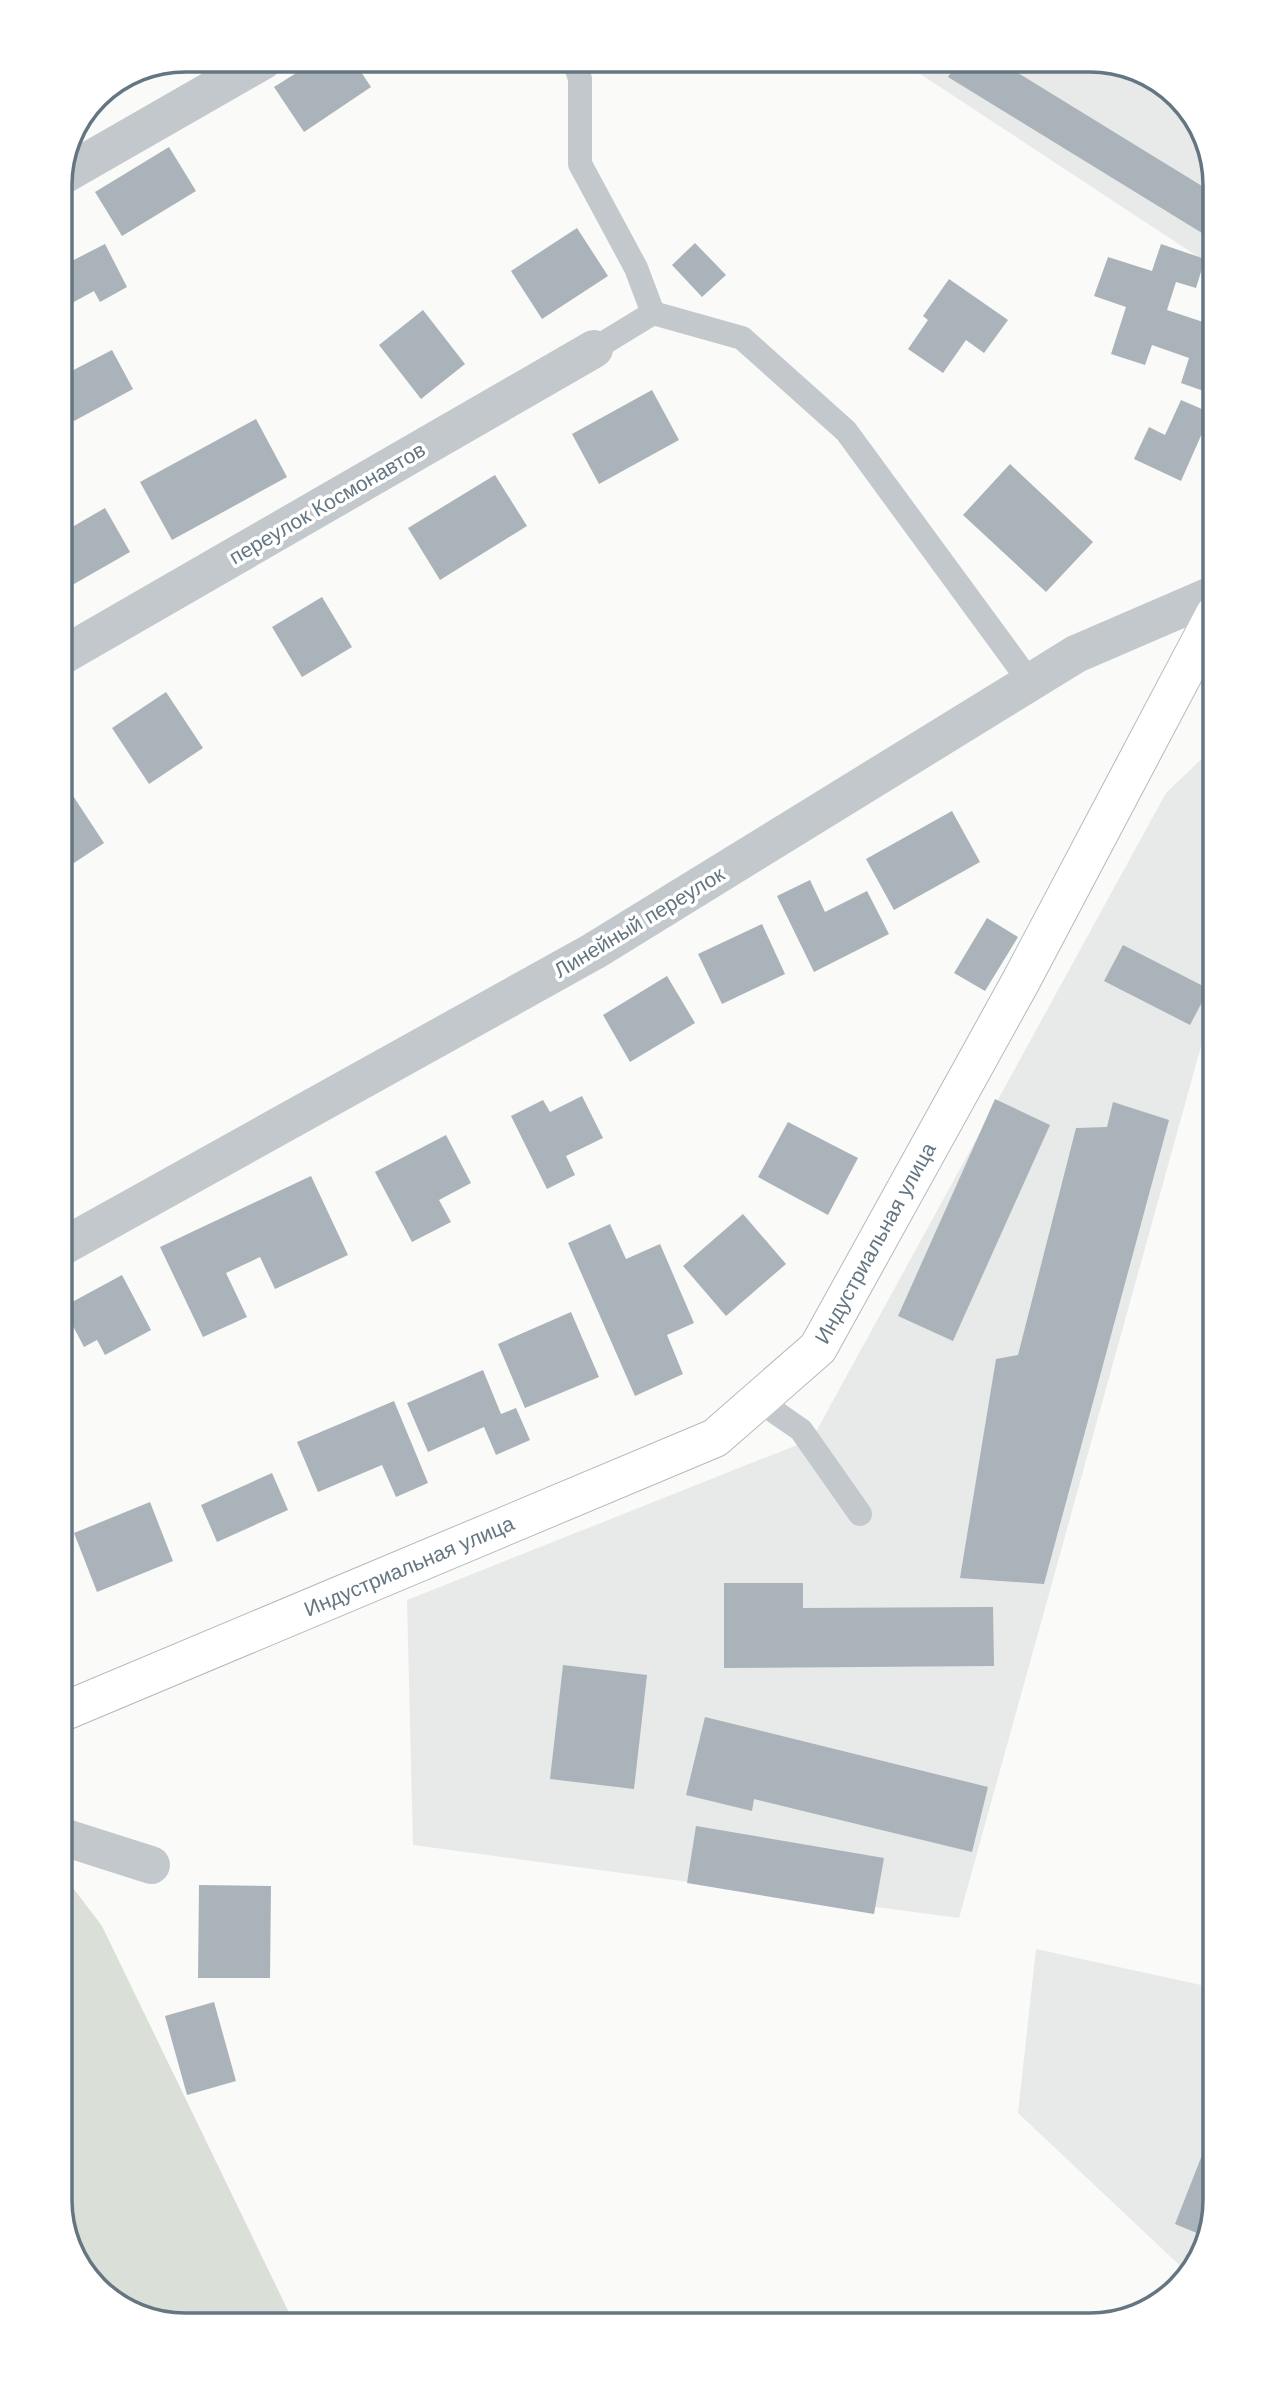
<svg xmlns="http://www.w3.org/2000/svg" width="1275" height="2385" font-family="Helvetica,sans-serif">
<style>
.built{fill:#e8e9e9}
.green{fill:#dadfd7}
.building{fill:#aab3b9}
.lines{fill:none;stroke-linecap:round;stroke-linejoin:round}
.secondary-casing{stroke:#b3babf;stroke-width:40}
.lane{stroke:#c3c8cc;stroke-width:24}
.street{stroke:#c3c8cc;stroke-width:38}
.secondary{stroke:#fff;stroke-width:38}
.labels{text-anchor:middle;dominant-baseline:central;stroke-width:7;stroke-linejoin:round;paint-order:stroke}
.street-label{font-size:21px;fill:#657683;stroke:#fff}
.rim{fill:none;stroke:#657683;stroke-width:3.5}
</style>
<rect width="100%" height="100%" fill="#fafaf8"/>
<g class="built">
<polygon points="899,60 1099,60 1166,85 1206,137 1215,185 1215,268"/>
<polygon points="1215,746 1215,996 959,1918 413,1845 407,1600 812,1439 1166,793"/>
<polygon points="1036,1949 1215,1988 1215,2201 1194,2270 1189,2274 1018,2113"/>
</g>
<polygon class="green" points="60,1871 102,1926 295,2325 177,2325 115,2304 69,2248 60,2200"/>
<g class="building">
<polygon points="317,60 353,60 371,87 304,132 274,87"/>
<polygon points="959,60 997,60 1215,194 1215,241 948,77"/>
<polygon points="169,147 196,191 122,236 95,192"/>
<polygon points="577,228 608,276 542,319 511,271"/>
<polygon points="695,243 726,275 702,297 672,265"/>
<polygon points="105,244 127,287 100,302 94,291 72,303 60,279 60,267"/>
<polygon points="1161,244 1205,259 1196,288 1176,282 1167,310 1215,326 1215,395 1181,383 1189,358 1152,345 1145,365 1111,354 1126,307 1094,296 1108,257 1152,271"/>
<polygon points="949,279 1008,320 984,353 966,340 943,373 908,349 928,320 923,316"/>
<polygon points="423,310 465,364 421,399 379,345"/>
<polygon points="112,350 133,389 74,421 60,394 60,377"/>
<polygon points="652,390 679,440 599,484 572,434"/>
<polygon points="1181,400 1211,413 1181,481 1134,459 1149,427 1165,435"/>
<polygon points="256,419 287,477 172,540 140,482"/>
<polygon points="1010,464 1093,542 1046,592 963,515"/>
<polygon points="495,475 527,526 440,580 408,528"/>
<polygon points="105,508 130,552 60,592 60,534"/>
<polygon points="322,597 352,647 302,677 272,627"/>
<polygon points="166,692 203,748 149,784 112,728"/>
<polygon points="60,776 104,843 74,863 62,844 60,846"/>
<polygon points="952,811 980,862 894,910 866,859"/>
<polygon points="810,880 825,912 867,891 889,934 814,972 777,896"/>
<polygon points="987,918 1018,937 985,991 954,973"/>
<polygon points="762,924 785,974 722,1004 698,954"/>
<polygon points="1123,945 1209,989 1190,1025 1104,981"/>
<polygon points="667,976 695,1023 630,1062 603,1015"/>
<polygon points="582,1096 603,1138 566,1156 575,1175 547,1189 511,1116 543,1100 550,1112"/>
<polygon points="995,1099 1050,1125 953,1341 898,1316"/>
<polygon points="1113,1102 1169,1120 1044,1584 960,1578 996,1359 1018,1355 1076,1128 1107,1127"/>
<polygon points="788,1122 858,1158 828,1215 758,1177"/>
<polygon points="446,1135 471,1183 439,1200 451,1222 412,1242 375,1172"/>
<polygon points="311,1176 348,1255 275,1289 260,1257 226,1273 247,1317 203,1337 160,1247"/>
<polygon points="743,1214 786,1264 726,1316 683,1266"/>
<polygon points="610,1224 626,1259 660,1244 694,1323 667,1335 683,1374 635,1396 568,1243"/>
<polygon points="122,1275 151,1330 105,1355 97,1340 84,1347 63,1307"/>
<polygon points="571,1312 599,1377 525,1408 498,1344"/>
<polygon points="483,1370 501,1414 516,1408 530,1440 496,1455 484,1427 428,1452 407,1403"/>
<polygon points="394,1401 428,1483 396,1497 382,1465 318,1492 297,1442"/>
<polygon points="272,1473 288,1510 217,1542 201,1505"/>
<polygon points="150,1502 173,1561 97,1592 74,1533"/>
<polygon points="724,1583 803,1583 803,1608 993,1607 994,1666 724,1668"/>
<polygon points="563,1665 647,1675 634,1789 550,1779"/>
<polygon points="705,1717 988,1787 972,1852 754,1799 752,1811 686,1795"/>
<polygon points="696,1826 884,1858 874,1914 687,1883"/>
<polygon points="199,1885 271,1886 270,1978 198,1978"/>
<polygon points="214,2002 236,2081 187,2095 165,2016"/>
<polygon points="1215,2122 1215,2201 1204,2236 1175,2224"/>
</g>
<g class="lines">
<g class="secondary-casing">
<polyline id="secondary" points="60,1713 715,1438 818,1348 1021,981 1215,614"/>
</g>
<g class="lane">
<polyline points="574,60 580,79 580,164 636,268 653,313"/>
<polyline points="594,349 653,313 742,338 846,431 1030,682"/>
<polyline points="758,1400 801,1430 860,1514"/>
</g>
<g class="street">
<polyline points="60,177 264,60"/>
<polyline points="60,657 594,349"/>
<polyline points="60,1248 594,951 1076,654 1215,594"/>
<polyline points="60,1836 151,1865"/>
</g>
<use href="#secondary" class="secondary"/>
</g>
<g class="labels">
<g class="street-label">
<text transform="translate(327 503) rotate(-30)">переулок Космонавтов</text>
<text transform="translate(639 922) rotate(-31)">Линейный переулок</text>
<text transform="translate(875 1243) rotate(-61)">Индустриальная улица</text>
<text transform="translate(409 1566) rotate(-23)">Индустриальная улица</text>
</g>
</g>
<path d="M0 0H1275V2385H0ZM185 72H1090A113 113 0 0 1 1203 185V2200A113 113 0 0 1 1090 2313H185A113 113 0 0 1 72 2200V185A113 113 0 0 1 185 72Z" fill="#fff" fill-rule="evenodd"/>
<path class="rim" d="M185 72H1090A113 113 0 0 1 1203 185V2200A113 113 0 0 1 1090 2313H185A113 113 0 0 1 72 2200V185A113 113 0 0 1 185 72Z"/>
</svg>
